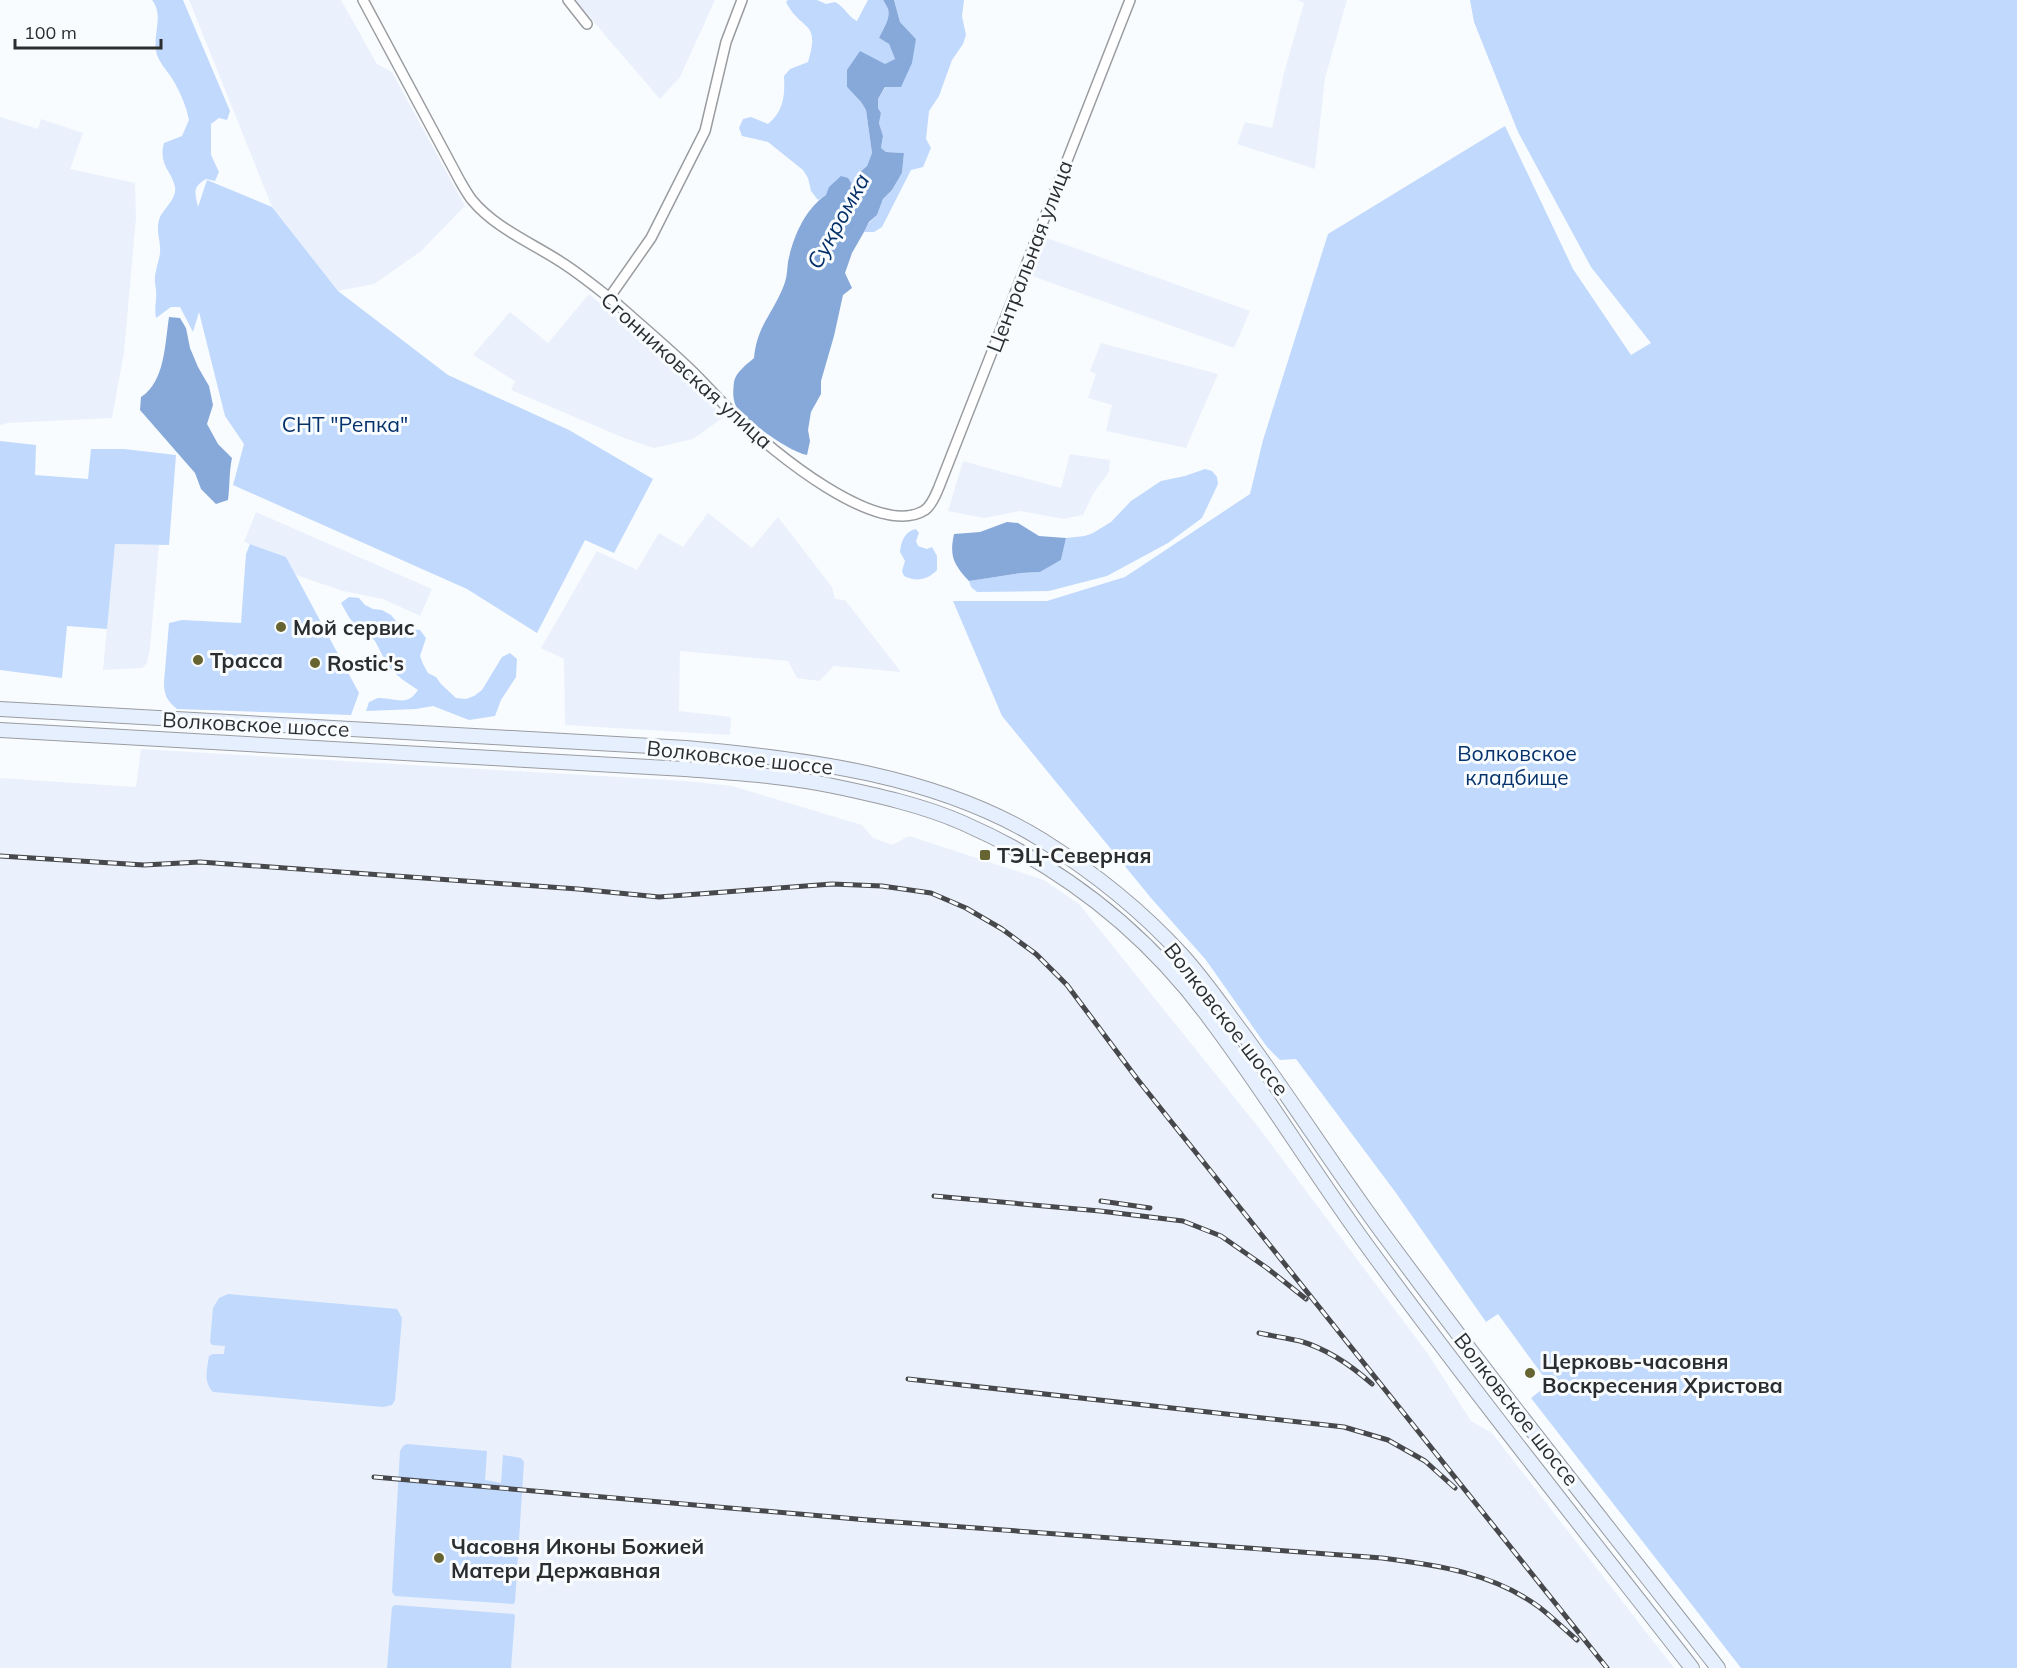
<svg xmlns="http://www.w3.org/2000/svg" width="2017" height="1668" font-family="Mulish,sans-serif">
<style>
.built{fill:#eaf1fc}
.green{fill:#c0d9fd}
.water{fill:#87a9da}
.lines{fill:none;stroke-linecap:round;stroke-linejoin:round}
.stream{stroke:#87a9da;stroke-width:3}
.minor-casing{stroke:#9a9ca0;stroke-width:12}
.secondary-casing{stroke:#9a9ca0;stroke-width:16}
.minor{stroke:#fff;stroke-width:9}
.secondary{stroke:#e5effe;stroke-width:14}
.rail-casing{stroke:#47484b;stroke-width:5}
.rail{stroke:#f9fcff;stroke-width:3;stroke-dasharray:9;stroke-linecap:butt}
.poi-dot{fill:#666431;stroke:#f9fcff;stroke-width:2}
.labels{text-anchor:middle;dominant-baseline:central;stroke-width:6;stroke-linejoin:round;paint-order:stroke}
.street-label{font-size:21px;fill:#2c2d2f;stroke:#f9fcff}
.park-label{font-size:21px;fill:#05326b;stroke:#f9fcff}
.poi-label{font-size:21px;font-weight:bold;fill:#2c2d2f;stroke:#f9fcff;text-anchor:start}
.water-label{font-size:22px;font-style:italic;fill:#032f69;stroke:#f9fcff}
</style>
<rect width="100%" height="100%" fill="#f9fcff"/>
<g class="built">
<polygon points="189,0 341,0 377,64 392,72 465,206 420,252 374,284 338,291 272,207"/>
<polygon points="575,0 715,0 680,77 660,99"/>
<polygon points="1297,0 1347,0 1325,78 1315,169 1237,144 1245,122 1272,128 1284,73 1304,3"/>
<polygon points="0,117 38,129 41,119 83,133 70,169 135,183 136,218 124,352 112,418 8,423 0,425"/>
<polygon points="1047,238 1250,311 1234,348 1032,276"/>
<polygon points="589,294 656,351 724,417 693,439 654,448 624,438 511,390 515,381 473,355 510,312 548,343"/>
<polygon points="1101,343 1218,374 1186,448 1106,431 1112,405 1088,398 1096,374 1090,371"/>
<polygon points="1070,454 1110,460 1109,472 1093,494 1083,515 1064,519 1020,511 984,518 948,511 963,461 1061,488"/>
<polygon points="256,512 432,589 420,616 383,599 343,591 296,575 286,557 244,542"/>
<polygon points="708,513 752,548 778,517 832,587 835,599 845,600 901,672 834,666 819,681 797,678 788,661 680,651 679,711 731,717 730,735 565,725 564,659 541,648 597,551 637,570 659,533 683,547"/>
<polygon points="115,544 159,545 150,648 147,663 142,668 103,670"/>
<polygon points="141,749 686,781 732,786 862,825 873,838 892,845 909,836 1044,880 1079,904 1259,1128 1428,1354 1471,1421 1492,1433 1674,1668 0,1668 0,778 136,787"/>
</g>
<g class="green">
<path d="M 152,0 L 183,0 L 230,111 L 227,120 L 219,118 L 211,124 L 211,155 L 219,172 L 215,181 L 206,179 C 192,187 195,193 198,207 L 207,180 L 272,207 L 338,291 L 448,375 L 569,430 L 653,479 L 614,553 L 585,540 L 537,633 L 467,589 L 233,485 L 244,444 L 225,416 L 199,312 L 193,332 L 180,307 L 171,307 L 156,318 C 154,308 157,299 156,290 C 155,283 154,278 156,271 C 157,263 161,256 160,248 C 160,239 156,230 159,220 C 162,209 177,200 175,187 C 172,171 158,165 164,143 L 182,136 L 189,120 C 186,105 180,92 173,80 C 167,70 158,62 156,51 C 153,33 164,15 152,0 Z"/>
<path d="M 788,0 L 817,0 L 826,4 L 835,2 C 845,7 847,16 857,21 L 868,0 L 885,0 C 893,16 886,23 879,38 L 889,44 L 895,59 L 847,87 L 861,102 L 866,110 L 872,153 L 867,166 L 859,173 L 853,187 L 826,195 L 818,200 L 811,191 L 808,178 L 803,170 L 768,142 L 742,136 L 739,128 L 743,119 L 751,117 L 768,124 C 784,111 785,95 784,76 L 790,69 L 808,62 C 821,19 801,32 786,2 Z"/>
<polygon points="894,0 964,0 962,16 966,35 963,44 952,60 939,96 929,111 926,139 931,148 923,167 911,170 882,227 874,232 864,232 869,223 877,215 883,199 892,190 902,173 904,153 886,152 881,148 883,136 879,123 881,113 878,108 878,99 916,39 900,22"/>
<polygon points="1470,0 2017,0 2017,1668 1741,1668 1531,1398 1549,1384 1498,1314 1486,1322 1396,1193 1296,1059 1280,1060 1267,1047 1206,960 1151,898 1002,716 953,601 1047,601 1125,577 1250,494 1263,440 1328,234 1505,126 1573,269 1631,355 1651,343 1591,267 1518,132 1474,22"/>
<polygon points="0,441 36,445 35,475 88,479 91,449 124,449 176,455 169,545 115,544 107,629 67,626 62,678 0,670"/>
<polygon points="1205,469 1212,471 1217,477 1218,484 1202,518 1168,543 1107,576 1049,591 977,592 971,587 969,581 1021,573 1040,572 1061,560 1066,538 1085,536 1093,533 1111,522 1131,501 1161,481 1185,476"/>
<path d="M 916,529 L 919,533 L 916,541 L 918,546 L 927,549 L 932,547 L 937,556 L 937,570 C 928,580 916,582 904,576 L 902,571 L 905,561 L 900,552 C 901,541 905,531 916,529 Z"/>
<path d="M 250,544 L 286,557 L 359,693 L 351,715 L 177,709 C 167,701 164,695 164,682 L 169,623 L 182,620 L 241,623 L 246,554 Z"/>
<path d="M 349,597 L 359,598 L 365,605 L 373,609 L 382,610 L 391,615 L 402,628 L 420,630 L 426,638 L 420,656 L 423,664 L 428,673 L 436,677 L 441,684 L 456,698 L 466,699 L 474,696 L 482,690 L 502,657 L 510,653 L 517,659 L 516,677 L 501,700 L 495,716 L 469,720 L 433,706 L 416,709 L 366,711 L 369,702 C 370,702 377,698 378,698 C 394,697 407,708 418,690 L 403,680 L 389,668 L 375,641 L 350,619 L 341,603 Z"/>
<path d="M 228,1294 L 397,1309 L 402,1318 L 395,1400 L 392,1405 L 383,1407 L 213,1392 C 203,1381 207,1370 209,1356 L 213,1354 L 224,1354 L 225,1346 L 212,1345 L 210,1342 L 213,1308 L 219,1298 Z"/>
<polygon points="407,1444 487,1451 485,1480 501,1483 503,1455 521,1458 524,1462 515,1602 513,1604 395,1596 392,1592 400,1451 403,1446"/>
<polygon points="395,1605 514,1614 515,1616 511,1668 387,1668 392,1607"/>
</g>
<g class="water">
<path d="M 885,0 L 894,0 L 900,22 L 916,39 L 912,63 L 901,87 L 885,87 L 878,99 L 878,108 L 881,113 L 879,123 L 883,136 L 881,148 L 886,152 L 904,153 L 902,173 L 892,190 L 883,199 L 877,215 L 869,222 L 864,232 L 852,253 L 845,273 L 852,288 L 843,295 L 834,336 L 821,381 L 821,394 L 811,412 L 808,430 L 810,441 L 807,455 C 790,452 750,423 738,409 C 732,401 733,391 734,382 C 735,373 747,364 754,358 C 757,325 773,314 784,285 C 787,278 787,270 788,262 C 793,237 805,209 826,195 L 829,187 L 841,176 L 848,178 L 853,186 L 859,173 L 867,166 L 872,153 L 866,110 L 861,102 L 847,87 L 847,70 L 860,51 L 885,64 L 895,59 L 889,44 L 879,38 C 886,23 893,16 885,0 Z"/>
<path d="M 169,317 L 180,318 L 186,328 L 190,348 L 198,367 L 209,386 L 213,405 L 207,424 L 218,444 L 232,458 C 229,472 230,485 228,500 L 216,504 L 201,489 L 195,473 L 140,410 L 141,397 C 165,382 165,343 169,317 Z"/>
<path d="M 1007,522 L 1018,523 L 1039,536 L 1066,538 L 1061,560 L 1040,572 L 1021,573 L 969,581 C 954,565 949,557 954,534 L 980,532 Z"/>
</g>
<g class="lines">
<polyline class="stream" points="885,0 890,9"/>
<g class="minor-casing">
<g id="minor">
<path d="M 363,0 L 460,181 C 464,188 468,195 472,200 C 495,228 532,243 561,262 C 580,274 598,289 616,303 C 641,325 666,346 690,369 C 707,385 721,403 738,418 C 770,449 878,540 925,510 C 932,505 936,494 939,487 L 1130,0"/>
<polyline points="568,0 587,24"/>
<polyline points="609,298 651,238 705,131 726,42 742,0"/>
</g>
</g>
<g class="secondary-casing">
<g id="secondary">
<path d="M 0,709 L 686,748 C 806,759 937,775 1042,840 C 1093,872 1141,910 1182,955 C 1201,976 1218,1000 1235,1023 C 1289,1095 1336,1171 1390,1243 C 1496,1387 1608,1527 1718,1668"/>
<path d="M 0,730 L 685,769 C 734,773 785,776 833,786 C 876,795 922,805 963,823 C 1061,866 1146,932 1210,1019 C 1268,1096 1318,1180 1376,1258 C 1478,1397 1586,1532 1692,1668"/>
</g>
</g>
<use href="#minor" class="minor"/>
<use href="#secondary" class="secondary"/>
<g class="rail-casing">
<g id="rail">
<polyline points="0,856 144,865 200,862 578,889 659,897 832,884 882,886 931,893 966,908 1002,929 1036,954 1067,985 1138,1080 1607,1668"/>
<polyline points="934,1196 1100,1211 1183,1221 1221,1236 1267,1268 1306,1299"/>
<polyline points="1101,1201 1150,1208"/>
<path d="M 1259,1333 C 1273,1336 1287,1338 1300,1341 C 1327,1349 1352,1366 1372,1384"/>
<polyline points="908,1379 1344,1427 1388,1440 1425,1461 1455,1488"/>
<path d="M 374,1477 L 868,1520 L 1382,1558 C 1437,1565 1493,1573 1539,1607 C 1552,1617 1564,1629 1577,1640"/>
</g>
</g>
<use href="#rail" class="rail"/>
</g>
<g class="poi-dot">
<circle cx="281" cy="627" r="6"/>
<circle cx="198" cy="660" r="6"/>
<circle cx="315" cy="663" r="6"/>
<rect x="979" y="849" width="12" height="12" rx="3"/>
<circle cx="1530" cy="1373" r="6"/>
<circle cx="439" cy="1558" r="6"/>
</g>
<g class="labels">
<g class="street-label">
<text transform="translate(1029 256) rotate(-69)">Центральная улица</text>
<text transform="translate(687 370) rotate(42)">Сгонниковская улица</text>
<text transform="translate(256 724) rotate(3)">Волковское шоссе</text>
<text transform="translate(740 757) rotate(6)">Волковское шоссе</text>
<text transform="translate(1227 1019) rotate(52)">Волковское шоссе</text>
<text transform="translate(1517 1409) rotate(52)">Волковское шоссе</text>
</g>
<g class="park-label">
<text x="345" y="424">СНТ "Репка"</text>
<text x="1517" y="753">Волковское<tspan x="1517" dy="24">кладбище</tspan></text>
</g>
<g class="poi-label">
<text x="293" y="627">Мой сервис</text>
<text x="210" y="660">Трасса</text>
<text x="327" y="663">Rostic's</text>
<text x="997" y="855">ТЭЦ-Северная</text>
<text x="1542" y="1361">Церковь-часовня<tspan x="1542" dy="24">Воскресения Христова</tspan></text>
<text x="451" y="1546">Часовня Иконы Божией<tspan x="451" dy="24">Матери Державная</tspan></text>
</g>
<g class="water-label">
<text transform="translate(838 221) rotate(-61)">Сукромка</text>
</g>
</g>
<path d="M15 39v9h146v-9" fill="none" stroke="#2c2d2f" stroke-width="3"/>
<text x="24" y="39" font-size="18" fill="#2c2d2f" stroke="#f9fcff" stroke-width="4.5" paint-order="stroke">100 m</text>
</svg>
